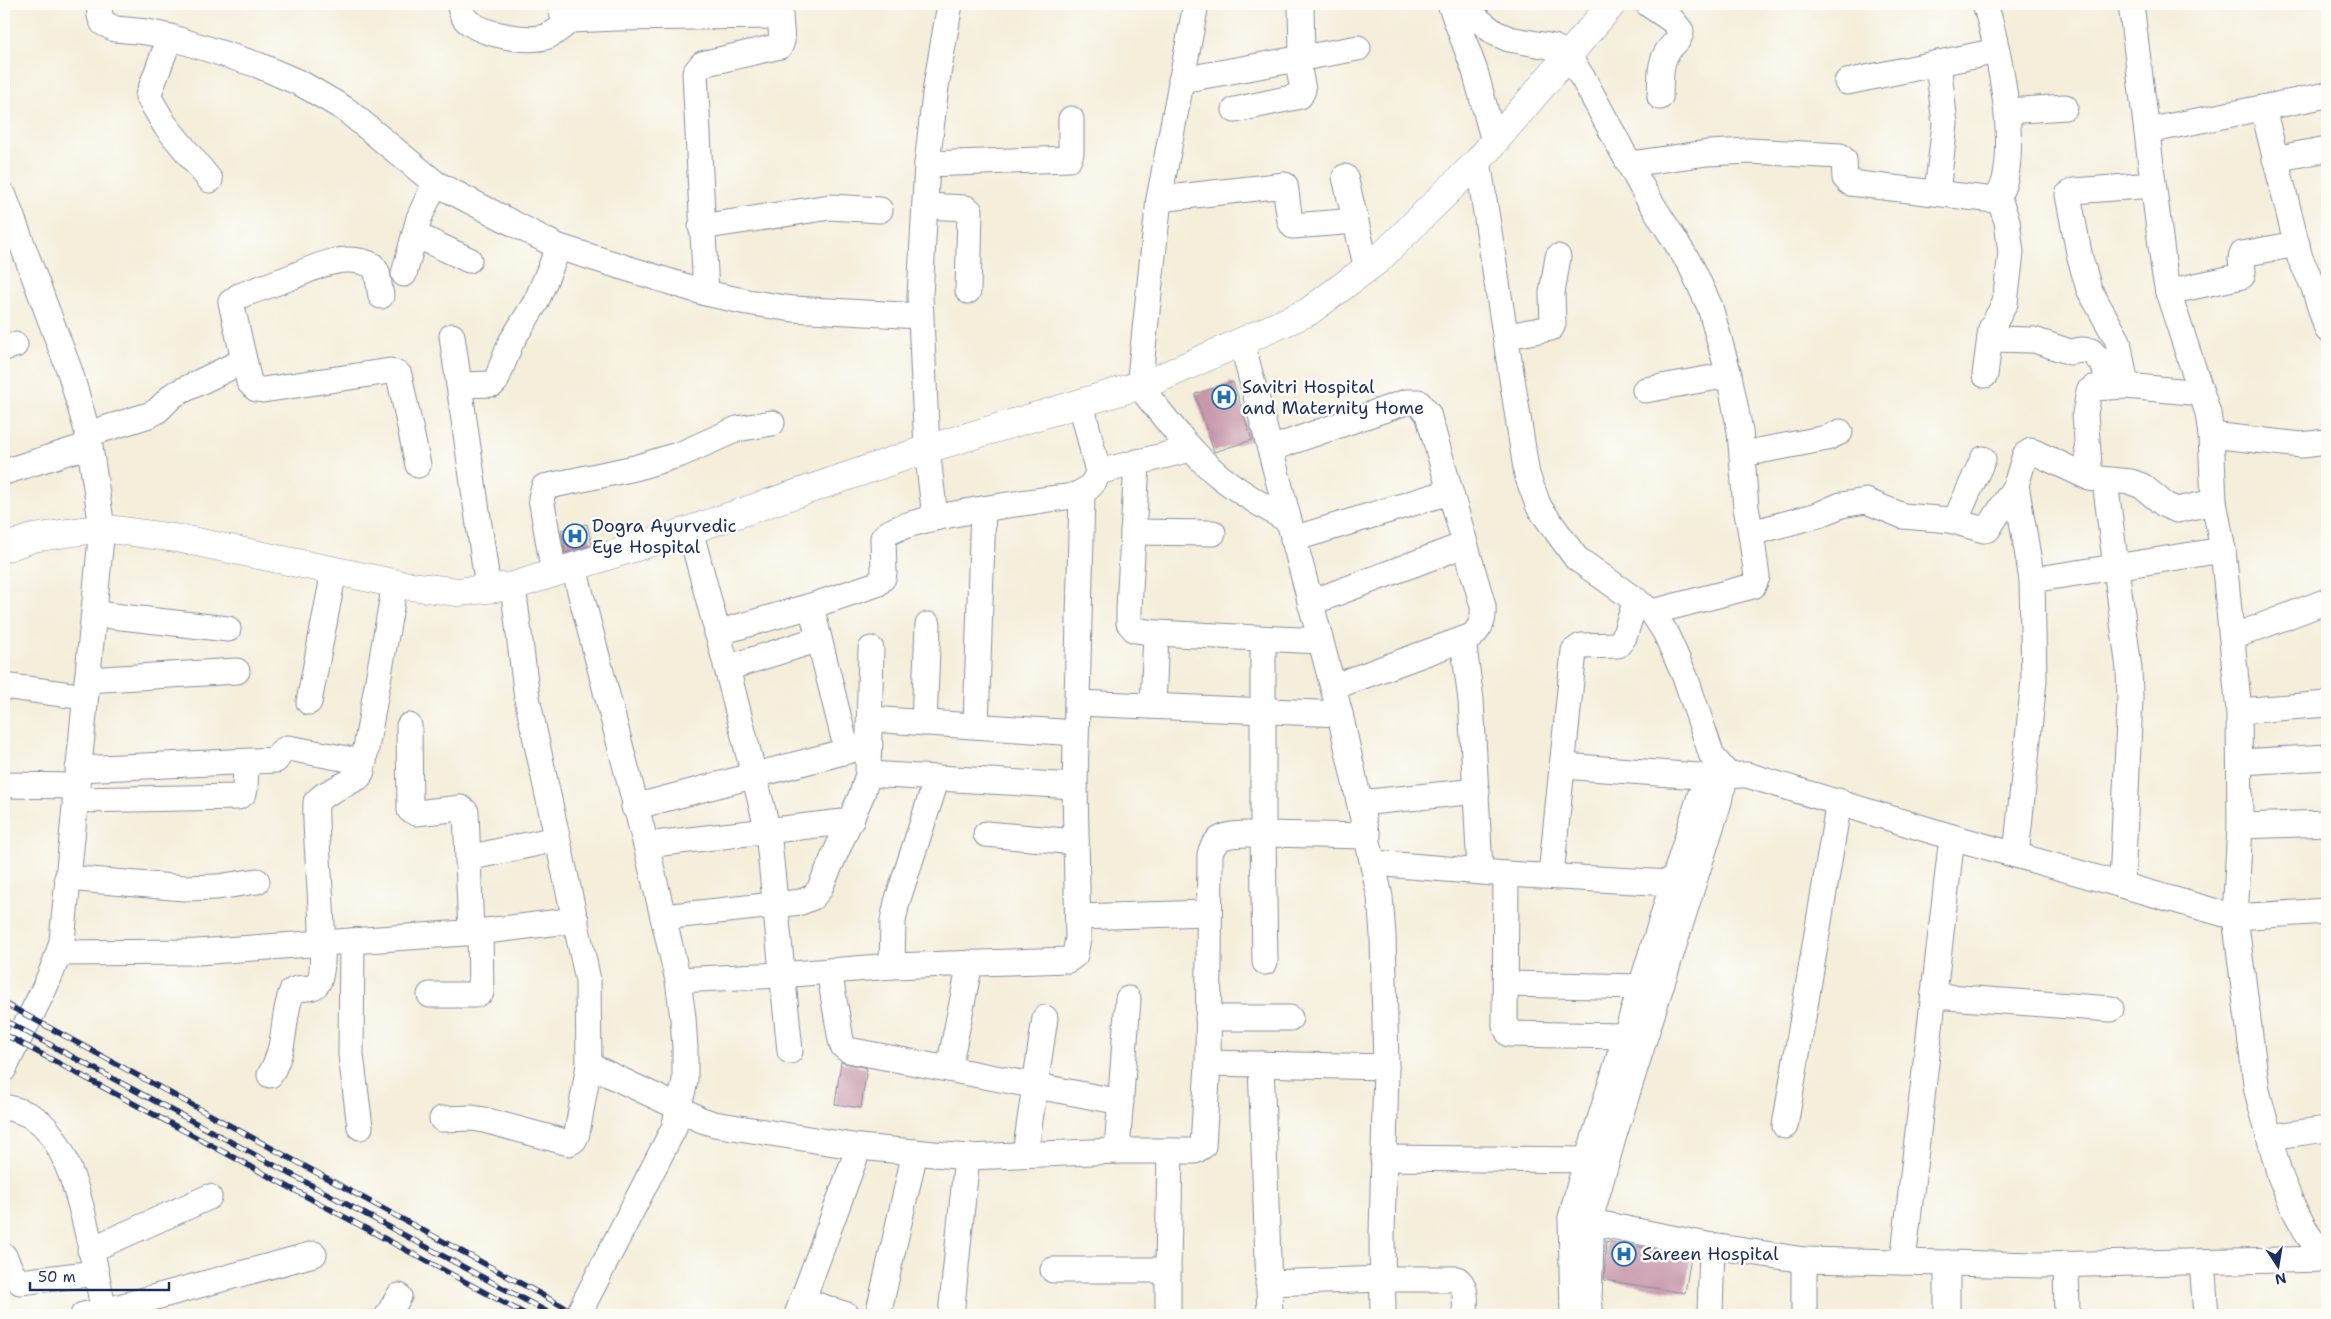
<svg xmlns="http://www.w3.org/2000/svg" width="2331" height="1319" font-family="'Shantell Sans',sans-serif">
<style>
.building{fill:#c797aa}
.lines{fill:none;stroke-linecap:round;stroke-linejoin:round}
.minor-casing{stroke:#888e9c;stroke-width:27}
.major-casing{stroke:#888e9c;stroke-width:29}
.minor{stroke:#fff;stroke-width:25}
.major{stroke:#fff;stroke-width:28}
.rail-casing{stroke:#1b2f5e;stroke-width:5.5}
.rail{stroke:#fdfcf7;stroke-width:4;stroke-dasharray:11;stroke-linecap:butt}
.labels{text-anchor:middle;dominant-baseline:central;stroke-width:5;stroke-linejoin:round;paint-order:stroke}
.poi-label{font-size:18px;fill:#1b2f5e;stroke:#fdfcf7;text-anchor:start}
</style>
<rect width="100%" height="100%" fill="#fdfcf7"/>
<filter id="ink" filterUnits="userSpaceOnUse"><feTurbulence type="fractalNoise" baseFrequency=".02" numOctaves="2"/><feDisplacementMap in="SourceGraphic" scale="10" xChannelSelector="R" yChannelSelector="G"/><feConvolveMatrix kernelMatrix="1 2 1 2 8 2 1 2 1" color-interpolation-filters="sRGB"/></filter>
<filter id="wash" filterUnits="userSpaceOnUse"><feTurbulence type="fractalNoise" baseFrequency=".0096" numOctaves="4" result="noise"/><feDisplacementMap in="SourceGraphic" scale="20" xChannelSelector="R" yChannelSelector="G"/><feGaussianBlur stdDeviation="1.12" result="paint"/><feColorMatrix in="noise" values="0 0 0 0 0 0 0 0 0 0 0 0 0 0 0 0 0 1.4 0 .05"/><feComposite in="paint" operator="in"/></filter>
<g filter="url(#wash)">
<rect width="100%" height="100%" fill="#f4eeda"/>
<g id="blocks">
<g class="building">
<polygon points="1233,382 1252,440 1214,452 1195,394"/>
<polygon points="587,524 592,545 565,553 561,530"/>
<polygon points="841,1062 867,1068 861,1108 835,1104"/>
<polygon points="1606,1241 1691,1256 1685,1293 1604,1280"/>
</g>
</g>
</g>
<g filter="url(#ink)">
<use href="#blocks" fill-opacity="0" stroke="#888e9c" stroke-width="1"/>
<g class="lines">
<g class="minor-casing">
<g id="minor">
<polyline points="99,4 100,16 103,23 115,29 147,32 170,37 258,65 302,84 345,109 435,183 559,247 706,293 747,302 793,309 920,316"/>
<path d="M 459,4 C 461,11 463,19 470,23 C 486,35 529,43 548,36 C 557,32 563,26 570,20"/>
<polyline points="560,4 562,13 570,20 617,18 780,16 780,4"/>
<path d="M 1196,4 L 1159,199 L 1139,386 C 1164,416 1188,450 1218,475 C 1240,493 1265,507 1289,521"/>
<polyline points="1301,4 1302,58"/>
<polyline points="1450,4 1475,71 1494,142"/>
<polyline points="1458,4 1495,33 1509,39 1554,47 1568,56 1584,80 1645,193 1691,266 1710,307 1729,375 1740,431 1746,508 1751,533"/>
<path d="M 1648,4 L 1673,21 L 1681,31 C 1680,42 1670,45 1666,54 C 1659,66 1661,83 1660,97"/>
<polyline points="2131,4 2164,270 2168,292 2208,413 2211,435 2214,502 2223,550 2239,711 2240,826 2235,917 2327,911"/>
<polyline points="170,37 148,96 165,125 210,180"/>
<polyline points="1181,80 1358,48"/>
<polyline points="1847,82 1997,51"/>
<polyline points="2263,108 2300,258 2313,285 2327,329"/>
<polyline points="1235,110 1300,96 1303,90 1297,59"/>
<polyline points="2007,111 2065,107"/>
<polyline points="2147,131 2327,95"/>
<polyline points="2275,159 2327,149"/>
<polyline points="1478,161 1527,475 1539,507 1576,558 1652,612 1665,632 1686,679 1712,756 1729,776"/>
<polyline points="927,164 1069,159 1071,153 1071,119"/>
<path d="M 1630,164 L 1707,153 L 1750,151 L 1840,156 L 1844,160 L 1845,178 L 1850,183 L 1994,200 C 2026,172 1997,41 1985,4"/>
<polyline points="1345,177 1367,269"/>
<polyline points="1937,192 1945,124 1938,63"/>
<path d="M 4,196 L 70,372 L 88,434 L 102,528 L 62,941 C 50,986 23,1027 4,1069"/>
<polyline points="1159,199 1285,185 1290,221 1293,226 1356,221"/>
<polyline points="925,206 966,208 970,211 968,291"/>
<polyline points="701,227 830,207 880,210"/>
<polyline points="416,235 469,260"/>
<polyline points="404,274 419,218 435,183"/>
<path d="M 2168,292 L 2242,276 C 2246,269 2238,262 2242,254 L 2297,244"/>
<polyline points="706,293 695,73 702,64 780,46 782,41 780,16"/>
<path d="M 381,296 L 377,272 L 372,265 C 346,253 319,265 294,276 C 276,283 258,289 239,296 L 231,302 L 249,382 L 256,389 L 263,390 L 390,371 L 399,375 L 418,465"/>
<polyline points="452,336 488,588"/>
<polyline points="1507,336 1551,328 1553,324 1552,293 1558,257"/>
<polyline points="1990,339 2034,340 2070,352 2081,350 2091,351 2104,365 2109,386"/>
<polyline points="1242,343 1340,714 1380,897 1383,935 1386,1067 1382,1234 1383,1315"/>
<polyline points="4,348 15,345"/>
<polyline points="1985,375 1991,329 2005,303 2011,253 2007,221 1998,196"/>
<polyline points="459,385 493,384 496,381 511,342 536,302 559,247"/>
<polyline points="2126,386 2118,341 2089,289 2080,258 2068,195 2074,191 2153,185"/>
<polyline points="1645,390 1729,375"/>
<polyline points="1081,403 1098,472"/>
<polyline points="88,434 149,415 157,411 173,395 243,361"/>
<polyline points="2211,435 2302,445 2327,442"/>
<path d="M 1270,449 L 1406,402 L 1418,402 L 1428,414 L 1483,606 C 1484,620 1481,627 1472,636 L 1333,687"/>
<polyline points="1743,454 1827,438 1840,432"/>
<polyline points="1137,462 1129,609 1129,623 1135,630 1156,633 1320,641"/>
<polyline points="4,472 90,445"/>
<polyline points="2090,478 2085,414 2089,391 2093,388 2126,386 2201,393"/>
<polyline points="2105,481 2129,669 2130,698 2122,885"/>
<polyline points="935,517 927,449 920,296 927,164 936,86 950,4"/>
<polyline points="1955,521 1983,459"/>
<polyline points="690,530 727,668 768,831 790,1051"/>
<polyline points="1133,532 1213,533"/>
<polyline points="1293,539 1449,492"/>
<polyline points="574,568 646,845 678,980 683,1018 685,1048 685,1081 674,1128 578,1315"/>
<polyline points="554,574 541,498 544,487 635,468 681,454 737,429 772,423"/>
<polyline points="2032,580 2223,550"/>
<path d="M 513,586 L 527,698 L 588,980 L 589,1065 L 680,1108 L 699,1119 L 714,1124 L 859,1147 L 967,1157 L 1117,1151 L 1195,1151 L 1203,1146 L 1208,1063 L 1210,855 C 1215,829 1242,835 1263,834 L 1263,639"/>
<polyline points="1310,603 1464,545"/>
<polyline points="811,606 847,751"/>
<polyline points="1652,612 1753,586 1757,577 1751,533 1818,515 1841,505 1866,501 1903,516 1950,520 1984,530 1988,529 2016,485"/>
<polyline points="95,614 228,629"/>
<path d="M 717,633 L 811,606 L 877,584 L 883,578 L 884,573 L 883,538 C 892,518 1044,500 1072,496 C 1085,492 1094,486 1098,472 L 1191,449"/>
<polyline points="2233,637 2327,601"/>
<polyline points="1463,640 1471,700 1480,870"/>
<polyline points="727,668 819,639"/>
<polyline points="87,680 237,671"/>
<polyline points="4,686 85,697"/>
<polyline points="309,702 334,571"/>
<polyline points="1077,703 1340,714"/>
<polyline points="1153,706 1156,633"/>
<polyline points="2239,711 2327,704"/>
<polyline points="870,719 1076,733"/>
<polyline points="924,723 928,625"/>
<polyline points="409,726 410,810 416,813 461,808 466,812 471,932"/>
<polyline points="976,726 983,509"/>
<polyline points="2240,762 2327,757"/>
<polyline points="1563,766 1698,776 1716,782 1723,787"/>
<polyline points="78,769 276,760 282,751 288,748 364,762"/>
<polyline points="868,774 1075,786"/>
<polyline points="4,785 76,786"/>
<polyline points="75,800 238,797 244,793 245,789 246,763"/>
<polyline points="1360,803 1477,791"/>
<polyline points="634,807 870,745"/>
<polyline points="2240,826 2327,823"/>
<polyline points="986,834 1076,842"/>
<polyline points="646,845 851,821"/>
<polyline points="2016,855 2034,680 2032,580 2016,485 2025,455 2031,451 2034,452 2090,478 2131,482 2142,486 2165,505 2177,510 2214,502"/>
<polyline points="468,858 556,839"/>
<polyline points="1374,863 1506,874 1690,884"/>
<polyline points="1506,874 1505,1026 1509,1034 1627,1036"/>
<polyline points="1551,875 1574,651 1581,646 1618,645 1624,637 1636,600"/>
<polyline points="67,878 184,888 217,887 257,881"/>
<polyline points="663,917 801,902 813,897 819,890 862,794 868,774 871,649"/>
<polyline points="1078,917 1208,913"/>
<polyline points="352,941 351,1055 360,1127"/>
<polyline points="59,953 197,952 478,932 576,920"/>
<polyline points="1265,962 1263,834 1368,836"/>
<polyline points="892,966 893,921 897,902 937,778"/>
<polyline points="829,971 841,1040 843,1046 848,1050 1121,1102"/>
<polyline points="678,980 781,975 892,966 1068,960 1075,955 1078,938 1075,786 1082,493"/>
<polyline points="1506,984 1642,987"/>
<polyline points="430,995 475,995 481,992 480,931"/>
<polyline points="1934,996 2111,1009"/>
<polyline points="1208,1018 1290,1018"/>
<polyline points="1208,1063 1386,1067"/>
<polyline points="1261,1064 1270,1315"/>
<polyline points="949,1068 970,963"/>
<path d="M 270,1075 C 288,1044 281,1019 292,991 C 300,986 311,991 317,984 C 331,969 313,832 316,802 L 324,795 L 359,777 L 362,771 L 395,584"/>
<path d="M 4,1107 C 15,1109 26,1112 36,1119 C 78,1148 93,1265 105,1315"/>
<polyline points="442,1119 472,1118 484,1120 569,1143 574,1140 577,1133 589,1065"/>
<polyline points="1785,1126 1839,801"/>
<polyline points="2269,1137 2327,1129"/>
<polyline points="1117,1151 1128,999"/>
<polyline points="1025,1154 1045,1018"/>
<polyline points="1383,1158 1588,1160 1603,1163"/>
<polyline points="1571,1218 1712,1246 1804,1260 2040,1265 2327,1259"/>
<polyline points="90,1250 209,1197"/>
<polyline points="4,1256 13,1275 20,1282 96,1273"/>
<polyline points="1903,1262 1952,837"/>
<polyline points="2202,1262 2206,1315"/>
<polyline points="2066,1264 2067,1315"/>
<polyline points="1053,1270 1168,1270 1170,1151"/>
<polyline points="1168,1270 1168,1311"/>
<path d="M 1268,1283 L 1383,1279 L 1457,1279 C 1468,1286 1465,1303 1465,1315"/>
<polyline points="802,1300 847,1315"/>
<polyline points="83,1315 104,1311 314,1254"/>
<polyline points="388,1315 399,1296"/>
<polyline points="797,1315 859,1147"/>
<polyline points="878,1315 915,1152"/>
<polyline points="951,1315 967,1157"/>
<path d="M 1573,1315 L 1571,1218 L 1579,1187 L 1700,796 C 1712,781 1729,774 1747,775 L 1952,837 L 2235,917 L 2257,1091 L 2280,1176 L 2294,1209 L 2308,1235 L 2327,1259"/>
<polyline points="1591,1315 1589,1299 1592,1212 1614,1135 1719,802 1723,779"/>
<polyline points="1710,1315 1712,1246"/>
<polyline points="1804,1315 1804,1260"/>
<polyline points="1947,1315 1947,1263"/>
</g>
</g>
<g class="major-casing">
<polyline id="major" points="4,548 33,538 102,528 182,539 403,585 458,592 513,586 690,530 927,449 1151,382 1308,312 1378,260 1478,161 1612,4"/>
</g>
<use href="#minor" class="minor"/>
<use href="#major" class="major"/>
<g class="rail-casing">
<g id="rail">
<polyline points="4,1003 579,1315"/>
<polyline points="4,1020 553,1315"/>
<polyline points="4,1034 527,1315"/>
</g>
</g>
<use href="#rail" class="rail"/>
</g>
</g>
<defs>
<g id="hospital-ring" transform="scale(1.25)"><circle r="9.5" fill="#fdfcf7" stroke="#1f6fb2" stroke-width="1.5"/><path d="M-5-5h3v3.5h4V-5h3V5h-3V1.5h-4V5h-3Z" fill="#1f6fb2"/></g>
</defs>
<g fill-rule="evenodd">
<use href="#hospital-ring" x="1224" y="397"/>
<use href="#hospital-ring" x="575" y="536"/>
<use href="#hospital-ring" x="1624" y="1254"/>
</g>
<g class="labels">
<g class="poi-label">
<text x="1242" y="387">Savitri Hospital<tspan x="1242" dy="21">and Maternity Home</tspan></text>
<text x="592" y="526">Dogra Ayurvedic<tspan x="592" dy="21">Eye Hospital</tspan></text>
<text x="1642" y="1254">Sareen Hospital</text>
</g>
</g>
<rect width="2331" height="1319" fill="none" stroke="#fdfcf7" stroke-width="20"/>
<g transform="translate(2278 1266) rotate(168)" stroke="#fdfcf7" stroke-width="4" paint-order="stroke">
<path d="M0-4L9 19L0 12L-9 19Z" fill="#1b2f5e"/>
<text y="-8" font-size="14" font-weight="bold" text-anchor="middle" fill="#1b2f5e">N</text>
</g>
<path d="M30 1282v8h139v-8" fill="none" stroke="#1b2f5e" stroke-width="2.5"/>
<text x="38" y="1282" font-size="15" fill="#1b2f5e" stroke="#fdfcf7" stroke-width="4" paint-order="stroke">50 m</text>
</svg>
